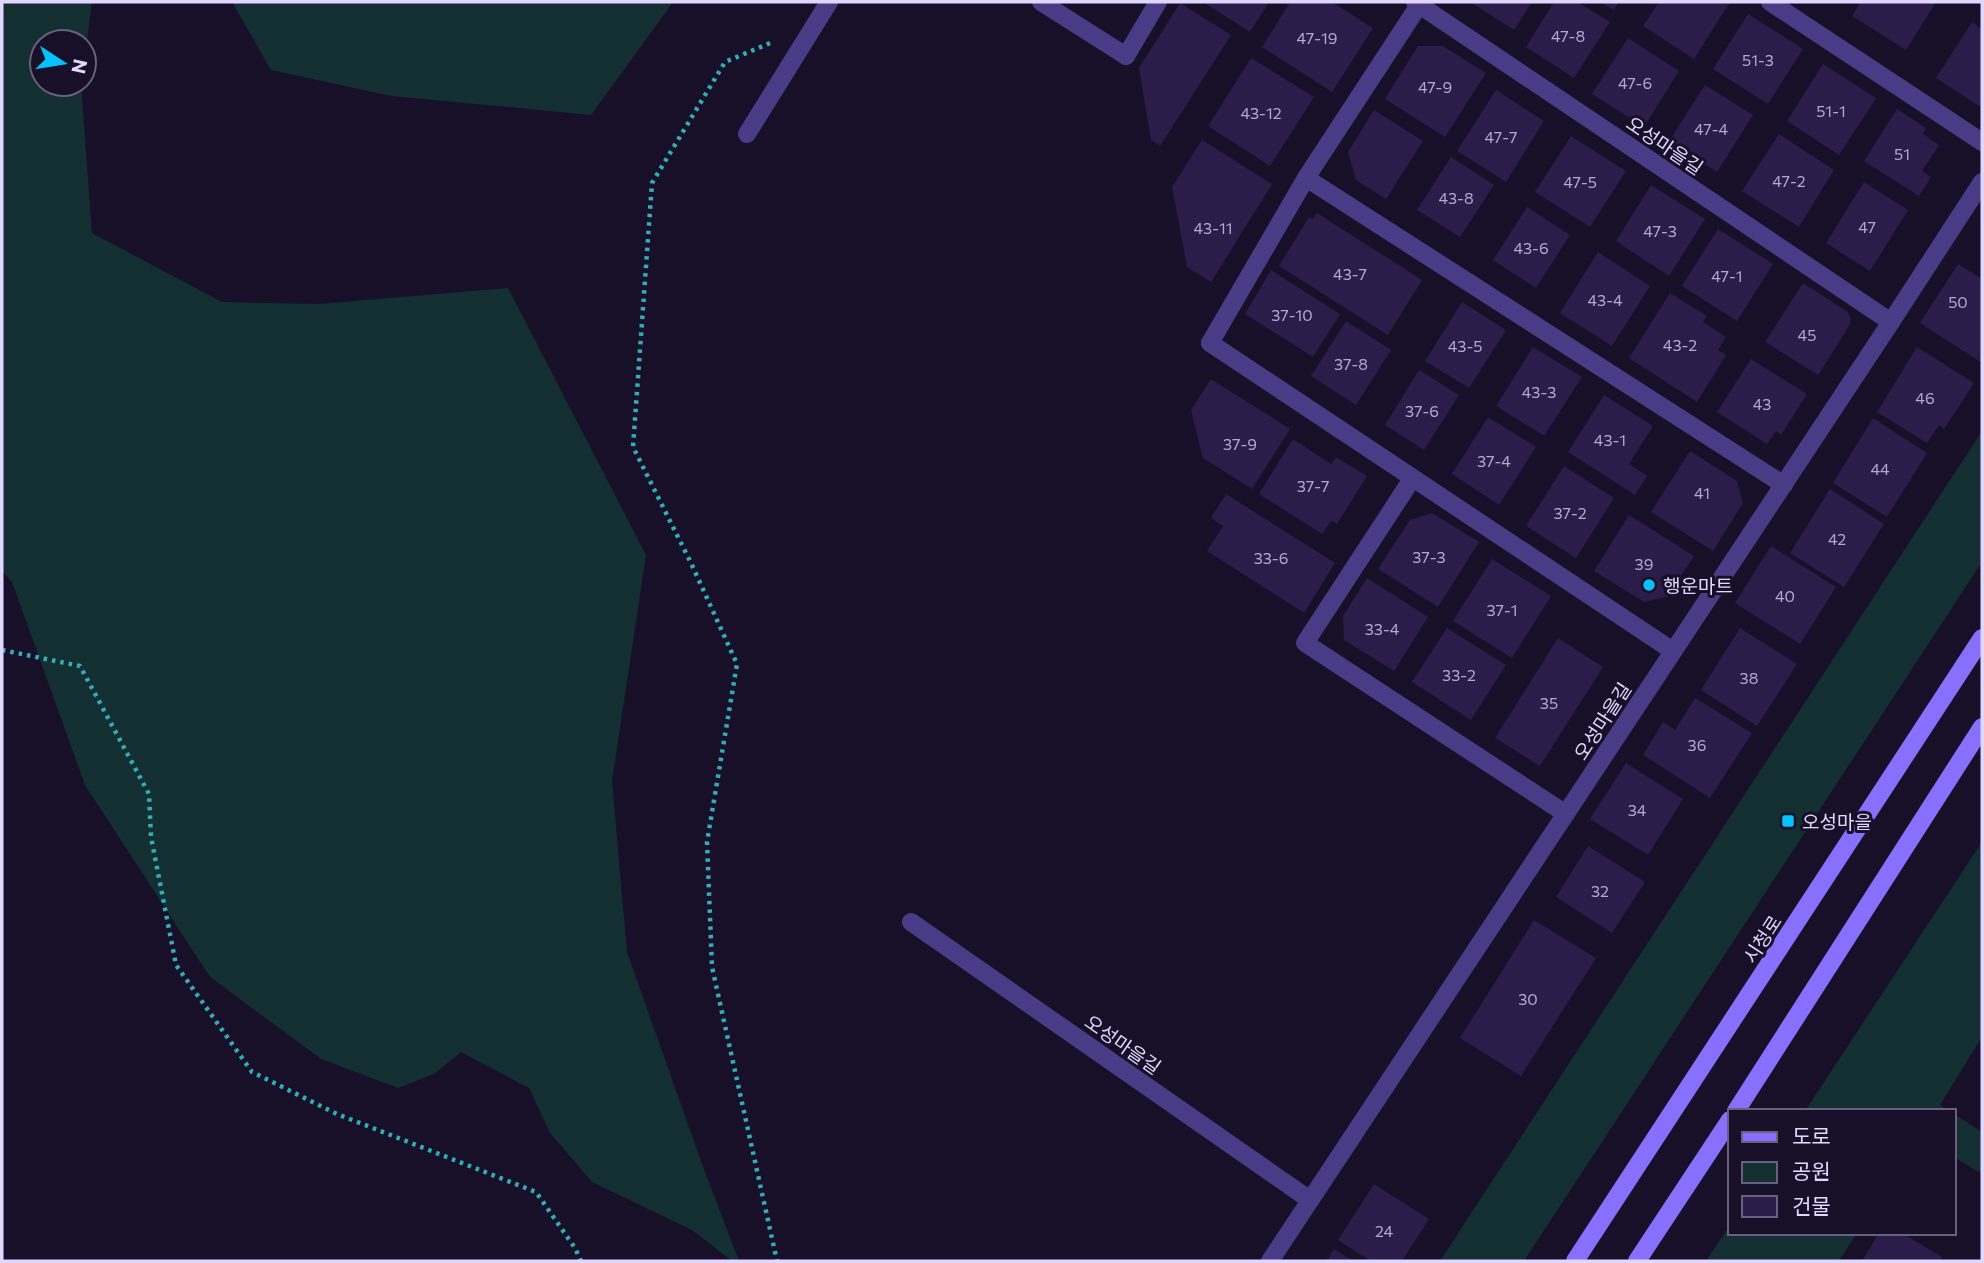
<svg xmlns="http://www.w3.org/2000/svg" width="1984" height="1263" font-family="Commissioner,'Noto Sans KR',sans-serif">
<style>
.green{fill:#132f32}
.building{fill:#2b1c49}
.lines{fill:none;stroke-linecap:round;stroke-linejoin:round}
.path{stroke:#31aeb9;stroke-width:4.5;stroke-dasharray:3.5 5;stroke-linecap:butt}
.lane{stroke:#493c86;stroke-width:18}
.street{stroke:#493c86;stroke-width:18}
.secondary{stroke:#8770fd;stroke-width:18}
.poi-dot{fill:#06c1fc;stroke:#171028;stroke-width:2.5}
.labels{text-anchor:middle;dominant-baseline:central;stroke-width:6;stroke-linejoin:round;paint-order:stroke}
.number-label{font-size:16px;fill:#b4a8d1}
.street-label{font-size:19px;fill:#e1d7fe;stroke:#171028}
.poi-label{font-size:19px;fill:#e1d7fe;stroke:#171028;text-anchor:start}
</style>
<rect width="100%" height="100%" fill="#171028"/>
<g class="green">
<polygon points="2,2 92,2 84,65 84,42 42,42 42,84 81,84 92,233 222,302 319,304 508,288 646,555 612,781 627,952 702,1164 739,1261 732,1261 692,1230 592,1182 550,1133 529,1088 461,1052 434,1074 398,1088 321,1059 210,977 85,785 12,582 2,571"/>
<polygon points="232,2 673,2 591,115 391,96 271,70"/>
<polygon points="1982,431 1982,562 1524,1261 1440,1261"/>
<polygon points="1982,842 1982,1037 1940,1105 1948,1111 1805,1111"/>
<polygon points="1954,1114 1982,1132 1982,1174 1954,1157"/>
<polygon points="1730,1225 1730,1233 1857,1233 1839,1261 1706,1261"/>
</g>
<g class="building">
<polygon points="1203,2 1269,2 1250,32"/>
<polygon points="1290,2 1332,2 1373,28 1332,92 1262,47"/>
<polygon points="1470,2 1532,2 1514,30"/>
<polygon points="1554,2 1577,2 1610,22 1574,78 1526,47"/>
<polygon points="1600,2 1619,2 1614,10"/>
<polygon points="1659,2 1730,2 1694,59 1643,26"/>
<polygon points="1861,2 1936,2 1906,50 1852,16"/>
<polygon points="1180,3 1231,35 1160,146 1151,140 1139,68"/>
<polygon points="1748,14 1803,49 1768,104 1713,69"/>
<polygon points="1972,22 1982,29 1982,108 1936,78"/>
<polygon points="1628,38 1679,71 1644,127 1592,94"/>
<polygon points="1418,46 1443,46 1486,73 1445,137 1385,99"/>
<polygon points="1251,58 1314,97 1270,166 1208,126"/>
<polygon points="1823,64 1876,98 1839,155 1787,121"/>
<polygon points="1705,85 1753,115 1717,172 1669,141"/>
<polygon points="1496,90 1544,121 1506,182 1457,151"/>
<polygon points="1897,109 1926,128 1923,134 1939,145 1922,171 1931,177 1919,196 1864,161"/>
<polygon points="1374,110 1423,141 1386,199 1356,180 1348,152"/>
<polygon points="1779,134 1834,170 1799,227 1742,191"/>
<polygon points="1571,136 1626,171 1590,227 1535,192"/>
<polygon points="1202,140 1272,184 1211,282 1187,267 1172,187"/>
<polygon points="1451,157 1494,185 1460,237 1417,210"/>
<polygon points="1864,182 1908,210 1870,271 1826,243"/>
<polygon points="1651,185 1705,219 1669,276 1616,241"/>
<polygon points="1527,207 1570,235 1536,288 1493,260"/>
<polygon points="1317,213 1422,280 1388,335 1279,266 1309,217 1313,219"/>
<polygon points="1718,229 1773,264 1737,321 1682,286"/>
<polygon points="1598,252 1650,286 1612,346 1560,313"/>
<polygon points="1958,264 1982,279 1982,363 1920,323"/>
<polygon points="1271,270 1340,314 1313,357 1245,314"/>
<polygon points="1803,283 1848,312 1851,319 1849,326 1818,375 1765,342"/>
<polygon points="1670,293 1707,316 1703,322 1726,337 1718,350 1726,355 1697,402 1629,358"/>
<polygon points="1462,302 1506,330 1469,388 1425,361"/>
<polygon points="1346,321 1391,350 1356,405 1311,376"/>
<polygon points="1533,347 1582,377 1544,436 1496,406"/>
<polygon points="1917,347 1974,383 1944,429 1939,425 1927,443 1877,412"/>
<polygon points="1751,359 1807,394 1781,435 1776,431 1767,444 1717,412"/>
<polygon points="1419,370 1459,395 1424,450 1385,425"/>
<polygon points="1211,379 1290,429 1252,489 1203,458 1191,410"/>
<polygon points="1604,395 1653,426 1629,464 1647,476 1635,495 1568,452"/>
<polygon points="1488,417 1536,447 1499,505 1452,474"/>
<polygon points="1873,418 1927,453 1887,517 1833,483"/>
<polygon points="1293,439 1331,464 1336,457 1367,476 1337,524 1331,521 1322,534 1259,494"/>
<polygon points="1690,451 1737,481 1743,503 1713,551 1651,512"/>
<polygon points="1564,466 1614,498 1576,558 1526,526"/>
<polygon points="1830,489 1884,524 1844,587 1790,553"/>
<polygon points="1226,494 1335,563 1304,613 1207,551 1223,526 1211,518"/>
<polygon points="1432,513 1479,542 1438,607 1378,569 1410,520"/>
<polygon points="1629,515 1694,556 1667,597 1644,602 1594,571"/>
<polygon points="1771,546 1836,587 1800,644 1735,603"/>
<polygon points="1492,559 1551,596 1512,658 1453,621"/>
<polygon points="1367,578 1428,617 1394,671 1344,640 1343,616"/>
<polygon points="1447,628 1506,665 1471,720 1412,682"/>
<polygon points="1740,628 1797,664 1757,726 1701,690"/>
<polygon points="1558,638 1603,667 1540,766 1495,738"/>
<polygon points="1695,698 1752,733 1710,798 1643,755 1663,722 1675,730"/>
<polygon points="1626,763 1683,799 1648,855 1590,819"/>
<polygon points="1588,846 1645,882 1612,933 1556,897"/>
<polygon points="1534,920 1596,958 1521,1076 1460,1038"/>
<polygon points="1374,1184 1429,1219 1402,1261 1371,1261 1338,1240"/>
<polygon points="1879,1233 1902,1233 1942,1257 1940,1261 1862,1261"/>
<polygon points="1334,1249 1353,1261 1326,1261"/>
</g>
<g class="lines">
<g class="path">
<polyline points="770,43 725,62 652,183 633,447 691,563 737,664 707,842 712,967 777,1261"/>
<polyline points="2,650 80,666 149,794 151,837 176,965 252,1072 337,1114 536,1192 575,1248 581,1261"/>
</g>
<g class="lane">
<polyline points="1415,2 1891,322"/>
<polyline points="1770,2 1982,142"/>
<polyline points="1126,56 1158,2"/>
<polyline points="1306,178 1784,485"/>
<polyline points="1210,343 1673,651"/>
<polyline points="1412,479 1305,643 1566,814"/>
<polyline points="911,922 1310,1200"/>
<polyline points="1270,1261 1891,322 1982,182"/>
</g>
<g class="street">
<polyline points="1041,2 1126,56"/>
<polyline points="747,134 829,2"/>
<polyline points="1210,343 1306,178 1421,2"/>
</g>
<g class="secondary">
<polyline points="1736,1111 1982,727"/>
<polyline points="1575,1261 1982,638"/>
<polyline points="1637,1261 1730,1120"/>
</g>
</g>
<g class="poi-dot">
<circle cx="1649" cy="585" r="7"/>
<rect x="1781" y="814" width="14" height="14" rx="3.5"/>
</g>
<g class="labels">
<g class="number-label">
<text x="1568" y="35">47-8</text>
<text x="1317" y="37">47-19</text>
<text x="1758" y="59">51-3</text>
<text x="1635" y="82">47-6</text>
<text x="1435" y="86">47-9</text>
<text x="1831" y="110">51-1</text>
<text x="1261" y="112">43-12</text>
<text x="1711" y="128">47-4</text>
<text x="1501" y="136">47-7</text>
<text x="1902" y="153">51</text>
<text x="1789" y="180">47-2</text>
<text x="1580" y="181">47-5</text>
<text x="1456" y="197">43-8</text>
<text x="1867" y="226">47</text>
<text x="1213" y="227">43-11</text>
<text x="1660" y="230">47-3</text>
<text x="1531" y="247">43-6</text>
<text x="1350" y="273">43-7</text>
<text x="1727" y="275">47-1</text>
<text x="1605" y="299">43-4</text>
<text x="1958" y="301">50</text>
<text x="1292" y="314">37-10</text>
<text x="1807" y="334">45</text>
<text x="1680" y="344">43-2</text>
<text x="1465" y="345">43-5</text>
<text x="1351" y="363">37-8</text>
<text x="1539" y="391">43-3</text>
<text x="1925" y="397">46</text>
<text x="1762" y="403">43</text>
<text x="1422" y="410">37-6</text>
<text x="1610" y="439">43-1</text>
<text x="1240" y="443">37-9</text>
<text x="1494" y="460">37-4</text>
<text x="1880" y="468">44</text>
<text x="1313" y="485">37-7</text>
<text x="1702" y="492">41</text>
<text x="1570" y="512">37-2</text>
<text x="1837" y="538">42</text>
<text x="1429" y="556">37-3</text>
<text x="1271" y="557">33-6</text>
<text x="1644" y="563">39</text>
<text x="1785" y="595">40</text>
<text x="1502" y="609">37-1</text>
<text x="1382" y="628">33-4</text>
<text x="1459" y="674">33-2</text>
<text x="1749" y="677">38</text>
<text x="1549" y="702">35</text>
<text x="1697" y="744">36</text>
<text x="1637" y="809">34</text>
<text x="1600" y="890">32</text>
<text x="1528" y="998">30</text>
<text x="1384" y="1230">24</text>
</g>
<g class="street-label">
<text transform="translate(1665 145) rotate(34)">오성마을길</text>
<text transform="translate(1602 721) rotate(-57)">오성마을길</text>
<text transform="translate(1762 939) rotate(-57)">시청로</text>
<text transform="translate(1123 1044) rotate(35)">오성마을길</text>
</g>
<g class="poi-label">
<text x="1663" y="585">행운마트</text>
<text x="1802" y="821">오성마을</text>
</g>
</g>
<rect width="1984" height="1263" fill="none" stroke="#e1d7fe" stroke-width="7"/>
<rect x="1728" y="1109" width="228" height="126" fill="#171028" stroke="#68607e" stroke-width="2"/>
<rect x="1742" y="1132" width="35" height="10" fill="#8770fd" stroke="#68607e" stroke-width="2"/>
<text x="1792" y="1144" font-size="21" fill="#e1d7fe">도로</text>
<rect x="1742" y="1162" width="35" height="21" fill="#132f32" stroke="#68607e" stroke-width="2"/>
<text x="1792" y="1179" font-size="21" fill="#e1d7fe">공원</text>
<rect x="1742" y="1196" width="35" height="21" fill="#2b1c49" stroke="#68607e" stroke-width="2"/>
<text x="1792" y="1214" font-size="21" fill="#e1d7fe">건물</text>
<g transform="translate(63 63) rotate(102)"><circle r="33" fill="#171028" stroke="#68607e" stroke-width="2"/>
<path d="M0-5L12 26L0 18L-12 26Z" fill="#06c1fc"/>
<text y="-10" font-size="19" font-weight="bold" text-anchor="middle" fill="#e1d7fe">N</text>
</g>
</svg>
